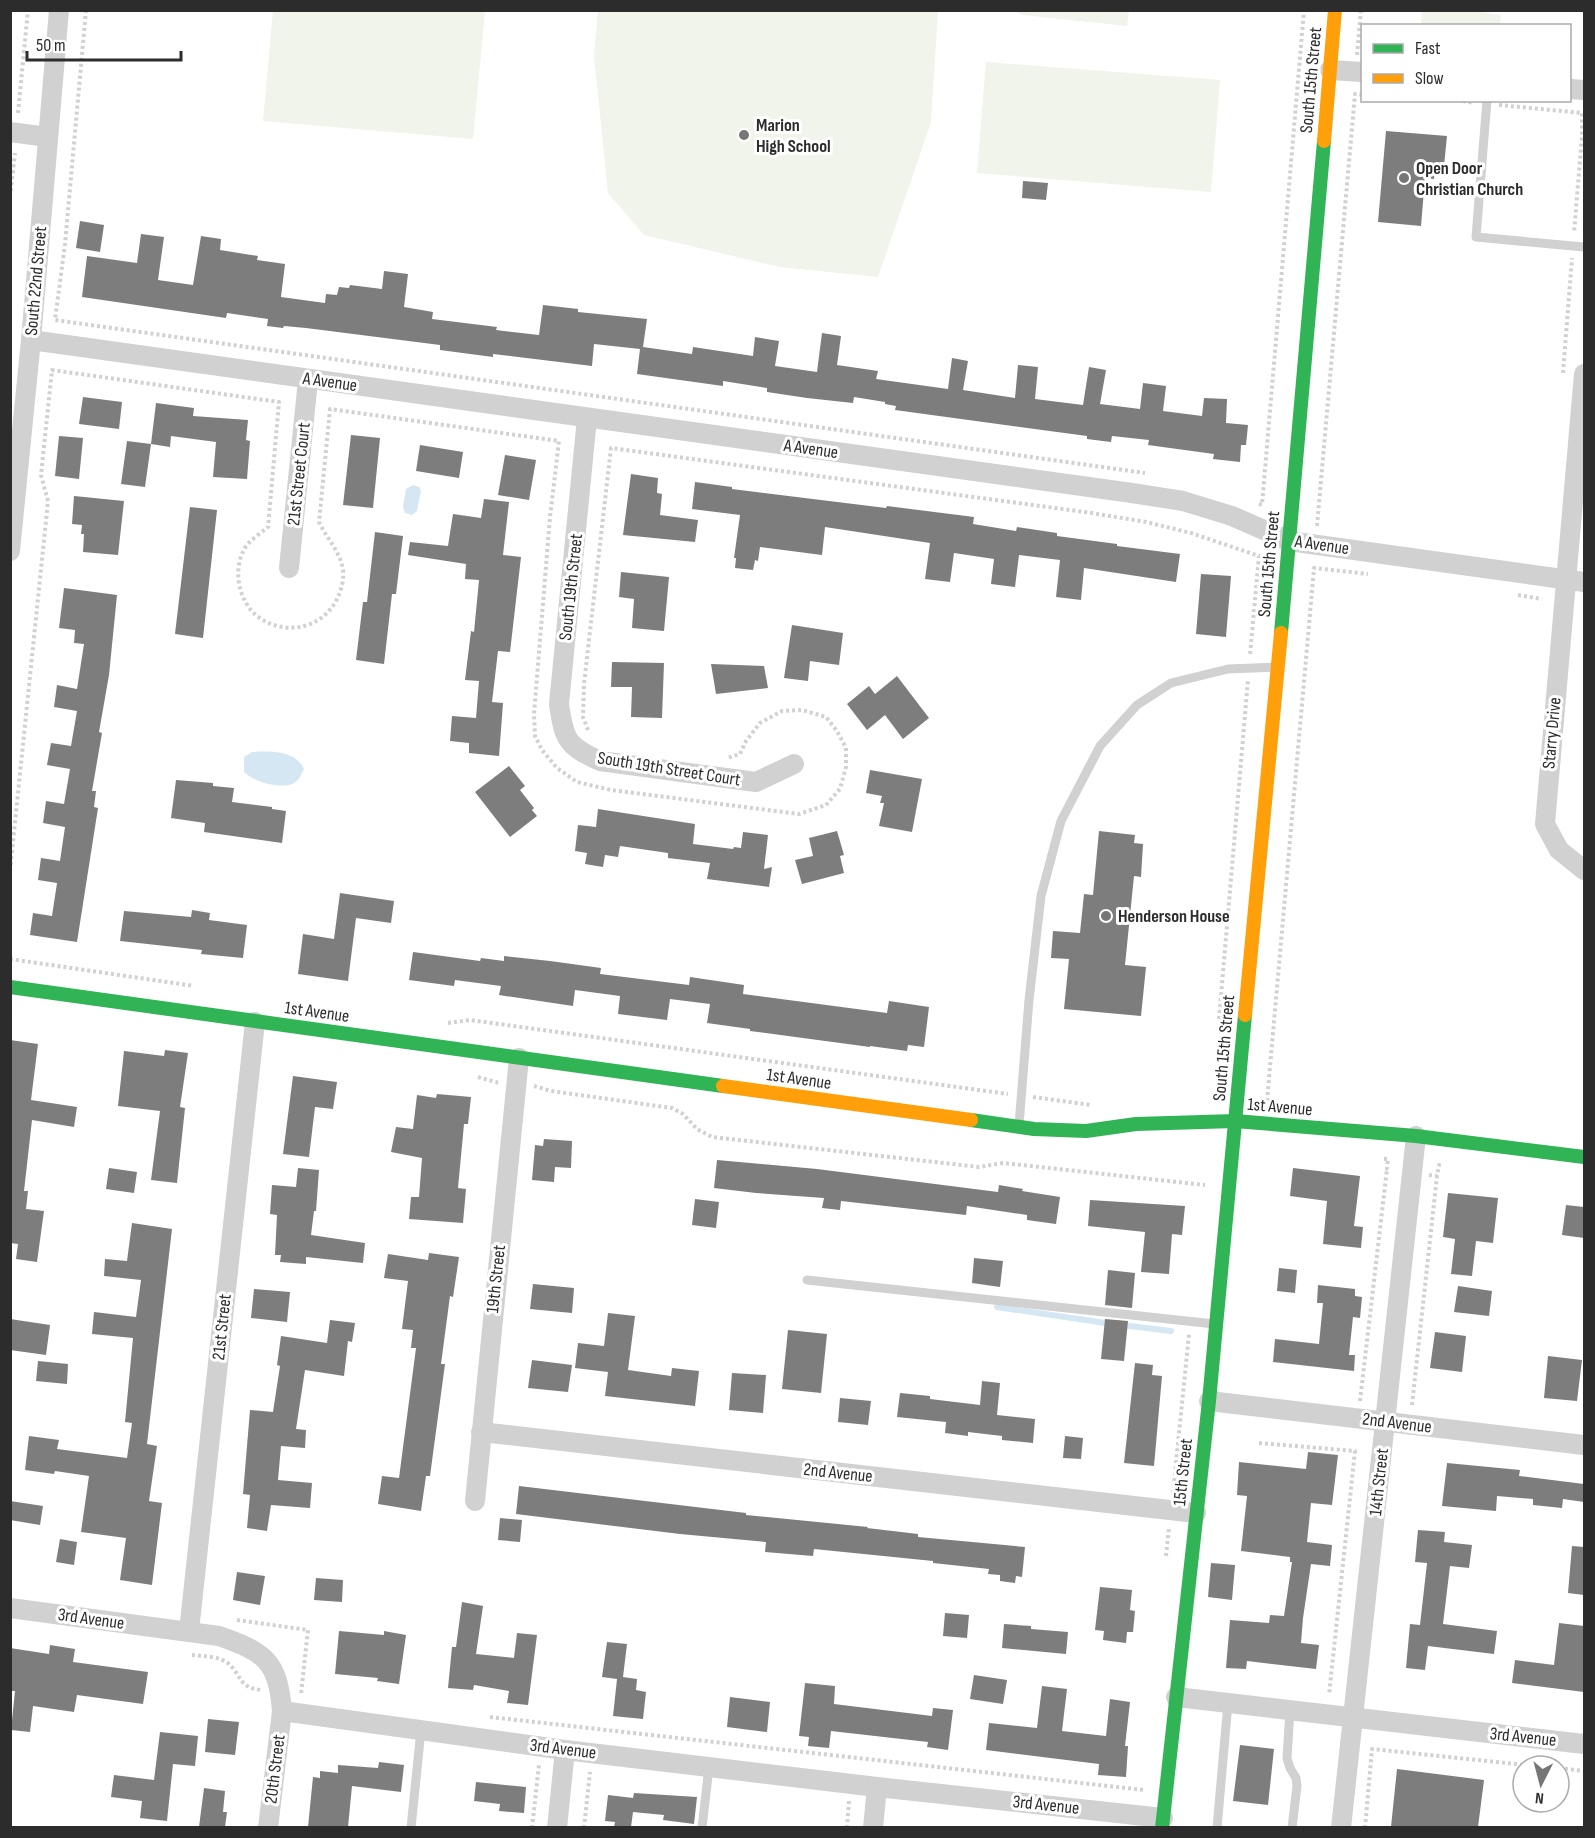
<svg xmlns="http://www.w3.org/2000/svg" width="1595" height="1838" font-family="'Sofia Sans Condensed',sans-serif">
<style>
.green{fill:#f0f4ea}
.water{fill:#d4e7f2}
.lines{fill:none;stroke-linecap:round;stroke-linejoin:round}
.stream{stroke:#d4e7f2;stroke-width:6}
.building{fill:#7d7d7d}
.path{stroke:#d1d1d1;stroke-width:4;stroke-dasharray:3 3;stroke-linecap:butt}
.lane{stroke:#d1d1d1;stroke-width:9}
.street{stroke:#d1d1d1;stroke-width:20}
.fast{stroke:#30b455;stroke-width:14}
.slow{stroke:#ff9f0a;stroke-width:14}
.poi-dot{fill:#767676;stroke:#fff;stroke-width:2}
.labels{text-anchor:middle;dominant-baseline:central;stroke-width:6;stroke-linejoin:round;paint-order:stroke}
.street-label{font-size:18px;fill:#2c2c2c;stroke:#fff}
.poi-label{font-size:18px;font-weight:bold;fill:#2c2c2c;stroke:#fff;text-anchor:start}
</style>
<rect width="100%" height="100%" fill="#fff"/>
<g class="green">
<polygon points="1464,10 1501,15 1500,25 1421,25 1422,11"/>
<polygon points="273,11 485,11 473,139 263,121"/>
<polygon points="598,11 938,11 931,122 878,277 780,267 644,235 608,193 594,56"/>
<polygon points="1014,11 1129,10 1129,11 1127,26 1023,15"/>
<polygon points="986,62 1220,80 1211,192 977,173"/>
</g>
<g class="water">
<polygon points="413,485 419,487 421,491 417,511 412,515 405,513 403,507 406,489"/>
<path d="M 252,752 C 271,751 295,750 304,769 C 301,775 299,781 292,784 C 278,789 253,781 244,772 L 244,757 Z"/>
</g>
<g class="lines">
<g class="stream">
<polyline points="997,1307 1112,1324"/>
<polyline points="1122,1325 1171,1331"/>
</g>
</g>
<g class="building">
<polygon points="1386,131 1447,136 1444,166 1435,166 1434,179 1425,178 1421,226 1378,222"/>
<polygon points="1023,181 1048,183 1046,200 1022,198"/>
<polygon points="80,221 104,225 100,252 76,248"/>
<polygon points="141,234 164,237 158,280 193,285 201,236 221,239 220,250 258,256 257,260 285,264 281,297 325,303 326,294 337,295 339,287 349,288 350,285 382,289 384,271 408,274 404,307 433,312 432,319 497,327 496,330 539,335 543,305 578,309 578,312 647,319 643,347 692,354 693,347 753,356 755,337 779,341 775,366 817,372 822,333 841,336 837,365 878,371 876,379 948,389 952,358 968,361 963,390 1015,398 1018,365 1038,367 1035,399 1083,405 1089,367 1106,370 1100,404 1140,409 1143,383 1166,386 1163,411 1202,416 1204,398 1227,399 1226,423 1248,425 1246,445 1241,445 1240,462 1213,459 1214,454 1148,445 1149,440 1112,436 1111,442 1087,439 1087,436 895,410 896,406 885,404 885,402 854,397 853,403 807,398 767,392 767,388 723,381 723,386 637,374 640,349 594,344 592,366 493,354 493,357 440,350 440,345 306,328 284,326 283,328 267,326 268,319 227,313 226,318 82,297 87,256 137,263"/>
<polygon points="83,397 122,402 119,429 79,424"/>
<polygon points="156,403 194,408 193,416 248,420 246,440 250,441 247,479 213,477 216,442 171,436 170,447 151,444"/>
<polygon points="351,435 380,438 373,508 343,505"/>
<polygon points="59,436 83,438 79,479 55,476"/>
<polygon points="127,441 151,444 145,487 121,484"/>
<polygon points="420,445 463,452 459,478 416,471"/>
<polygon points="505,455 536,460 529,500 498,495"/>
<polygon points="631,474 658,478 657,493 662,494 660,515 698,520 695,542 623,535"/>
<polygon points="695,482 732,487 732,489 886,508 887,506 974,517 973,524 1016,531 1017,527 1057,533 1057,536 1117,544 1117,546 1180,554 1176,582 1084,568 1081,600 1056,597 1060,560 1019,555 1015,587 991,584 994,559 954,553 950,582 925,579 930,543 825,527 822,555 760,547 758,561 755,560 753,570 735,568 736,558 734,558 740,515 692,509"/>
<polygon points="74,496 124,501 118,555 83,552 84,534 81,534 82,525 72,524"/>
<polygon points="484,499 509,502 503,555 521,557 510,652 498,651 492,702 503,703 499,756 469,753 469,743 450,741 452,716 476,718 479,681 465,680 471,631 474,632 479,580 465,579 466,564 408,555 410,542 448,546 453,514 481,518"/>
<polygon points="190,507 217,510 203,638 175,634"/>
<polygon points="375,532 403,536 396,594 392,594 384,664 356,660 363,602 367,602"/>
<polygon points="621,572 669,577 664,631 632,628 634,599 619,597"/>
<polygon points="1201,574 1231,576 1226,637 1196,634"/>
<polygon points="64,588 117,595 109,675 99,732 102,733 92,791 96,791 94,807 98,808 77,942 30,935 33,913 52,916 57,883 38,880 41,858 60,861 65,827 43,823 46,801 64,804 70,769 47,765 51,743 71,746 77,711 54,707 57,685 77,689 84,644 74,643 75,630 59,628"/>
<polygon points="792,625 843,633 839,665 810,661 808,681 784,678"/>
<polygon points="612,662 664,663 662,718 631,717 632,687 611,687"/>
<polygon points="711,664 764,666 768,688 716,694"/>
<polygon points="897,676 929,718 903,739 885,715 867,730 847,704 869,686 875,694"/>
<polygon points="509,766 525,786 520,790 534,808 532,810 537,816 510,837 475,792"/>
<polygon points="870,770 922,779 912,832 879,826 884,803 880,803 882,796 866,793"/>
<polygon points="176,780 213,783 213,786 234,788 232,802 272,807 272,809 286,811 282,843 204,832 205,823 171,818"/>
<polygon points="598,809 695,824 693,844 733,849 734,847 741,848 743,832 768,835 764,869 772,867 769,887 707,879 710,863 668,858 668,853 620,846 618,857 605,855 603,867 585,864 587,853 575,851 578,825 596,827"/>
<polygon points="837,831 844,855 840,856 844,873 802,884 795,860 813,856 809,838"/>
<polygon points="1099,831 1135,835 1134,843 1143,844 1141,877 1134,876 1125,965 1146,967 1141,1016 1064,1009 1069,959 1051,958 1053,931 1080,933 1084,894 1093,895"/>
<polygon points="340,893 394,901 391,923 356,918 348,981 298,974 303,934 334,939"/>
<polygon points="192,910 210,913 209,920 247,925 243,958 201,954 202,950 120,941 124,911 191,917"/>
<polygon points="413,952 480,961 481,958 504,961 504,956 550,961 601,968 600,974 689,985 690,977 744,985 743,994 887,1013 889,1001 929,1007 924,1047 908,1045 907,1051 870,1046 870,1047 750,1031 750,1029 707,1023 710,1004 670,999 667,1020 618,1014 620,996 575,990 573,1006 499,995 501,986 455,980 454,986 409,980"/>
<polygon points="10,1040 38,1044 31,1100 77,1107 74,1127 32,1120 24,1191 28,1191 26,1209 44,1211 37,1262 16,1259 18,1244 10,1243"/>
<polygon points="165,1050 188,1053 180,1107 185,1108 177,1183 151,1180 160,1111 118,1106 124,1051 164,1056"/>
<polygon points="293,1076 337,1082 333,1109 315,1107 309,1157 283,1154"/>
<polygon points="437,1094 471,1097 468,1124 464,1124 458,1188 466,1189 463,1223 409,1219 411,1197 419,1197 422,1158 391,1152 396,1127 413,1129 417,1095 436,1098"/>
<polygon points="544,1139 572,1141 571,1168 555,1167 554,1182 532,1180 535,1145 543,1146"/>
<polygon points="717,1160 817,1169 998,1192 999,1185 1023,1189 1022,1191 1060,1197 1056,1224 1027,1220 1027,1215 967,1206 966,1215 841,1201 840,1210 822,1208 824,1198 756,1193 714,1188"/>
<polygon points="109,1168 137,1172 134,1193 106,1189"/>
<polygon points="298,1168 319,1170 316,1211 314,1211 311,1235 365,1243 363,1263 306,1257 306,1264 280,1262 281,1255 275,1255 277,1215 270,1214 272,1185 296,1187"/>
<polygon points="1293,1168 1360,1176 1354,1226 1363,1227 1361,1248 1323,1244 1327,1201 1290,1196"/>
<polygon points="1448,1193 1498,1198 1493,1243 1476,1241 1472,1276 1451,1274 1455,1239 1443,1237"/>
<polygon points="695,1199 719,1202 716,1228 692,1225"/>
<polygon points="1090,1200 1185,1206 1182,1235 1172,1234 1169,1274 1141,1272 1145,1232 1088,1226"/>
<polygon points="1566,1205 1584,1207 1584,1238 1562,1235"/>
<polygon points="132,1223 172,1229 147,1444 157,1446 149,1501 162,1503 152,1585 120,1580 126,1538 81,1532 89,1476 55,1471 54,1474 25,1470 29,1436 59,1440 57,1449 127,1458 132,1423 125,1422 133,1338 92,1334 94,1312 136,1317 141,1280 104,1276 105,1259 127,1261"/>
<polygon points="429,1253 459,1257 453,1297 450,1296 441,1364 445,1364 430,1476 426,1476 421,1511 378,1504 382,1476 399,1478 416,1348 411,1348 413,1330 402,1329 408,1281 384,1278 388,1254 428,1260"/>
<polygon points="974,1258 1003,1261 1000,1287 972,1283"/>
<polygon points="1279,1268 1297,1270 1295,1293 1277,1291"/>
<polygon points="1108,1270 1135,1273 1132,1308 1105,1305"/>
<polygon points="533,1284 574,1288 572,1313 530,1309"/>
<polygon points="1318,1285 1355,1289 1355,1296 1362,1297 1360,1318 1353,1317 1349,1355 1355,1355 1354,1371 1273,1362 1275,1339 1319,1344 1323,1303 1317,1303"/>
<polygon points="1458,1286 1492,1291 1489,1316 1454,1312"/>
<polygon points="254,1289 290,1292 287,1322 251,1318"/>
<polygon points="608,1313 635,1316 628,1370 671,1376 672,1368 699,1371 695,1406 605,1396 608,1372 575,1368 578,1343 604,1346"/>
<polygon points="10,1319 50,1325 46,1355 10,1350"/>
<polygon points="1105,1319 1128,1321 1124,1361 1101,1359"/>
<polygon points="330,1320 355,1323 352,1342 348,1341 344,1376 305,1370 296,1429 306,1430 305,1448 281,1446 278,1480 312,1483 310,1508 271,1505 267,1531 247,1528 250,1495 243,1494 250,1410 273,1412 280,1366 277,1365 281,1336 327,1343"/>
<polygon points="788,1330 827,1334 821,1393 782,1389"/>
<polygon points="1435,1332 1466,1336 1462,1372 1430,1368"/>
<polygon points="1548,1356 1582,1360 1577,1401 1544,1398"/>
<polygon points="532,1360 572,1365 568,1392 528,1388"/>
<polygon points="38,1361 68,1364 67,1384 36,1381"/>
<polygon points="1135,1363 1153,1365 1152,1375 1162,1376 1154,1466 1124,1463"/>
<polygon points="732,1373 766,1375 763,1413 729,1410"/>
<polygon points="982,1381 1000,1383 997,1415 1035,1419 1033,1443 1002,1440 1002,1436 968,1432 968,1436 945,1433 946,1422 897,1417 900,1393 930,1396 930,1399 980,1405"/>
<polygon points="840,1398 871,1401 868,1425 838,1422"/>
<polygon points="1065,1436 1083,1438 1081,1459 1063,1458"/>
<polygon points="1308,1452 1338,1455 1332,1505 1311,1503 1307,1542 1332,1545 1330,1566 1311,1564 1303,1618 1301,1643 1319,1645 1316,1669 1247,1661 1246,1669 1226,1668 1230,1620 1269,1623 1270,1615 1284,1616 1292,1562 1290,1562 1290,1557 1241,1551 1247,1496 1237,1495 1239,1462 1306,1469"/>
<polygon points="1447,1463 1520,1470 1519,1476 1584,1484 1584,1502 1563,1499 1562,1508 1533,1505 1533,1499 1497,1496 1496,1511 1442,1506"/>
<polygon points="519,1486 746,1513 746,1515 868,1527 867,1528 918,1534 918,1537 1025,1547 1022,1577 1016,1576 1015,1583 1000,1581 1000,1575 988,1574 989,1569 933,1563 933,1561 814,1549 813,1556 765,1552 766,1542 680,1534 516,1514"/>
<polygon points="10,1501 43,1506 40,1525 10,1520"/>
<polygon points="500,1518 522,1520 520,1542 498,1540"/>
<polygon points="1418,1530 1445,1532 1444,1542 1472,1545 1469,1568 1450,1566 1443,1624 1497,1631 1494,1654 1428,1646 1425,1670 1406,1668 1410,1624 1420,1625 1427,1563 1415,1562"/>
<polygon points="60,1539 77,1542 74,1565 56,1562"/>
<polygon points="1572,1546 1584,1547 1584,1595 1568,1593"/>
<polygon points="1211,1563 1235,1565 1232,1600 1208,1597"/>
<polygon points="237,1572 265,1576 260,1605 233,1600"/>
<polygon points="316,1578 343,1580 342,1602 314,1600"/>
<polygon points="1100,1587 1132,1590 1130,1610 1135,1611 1133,1632 1127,1632 1126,1643 1103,1640 1104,1631 1095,1630"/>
<polygon points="462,1602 483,1606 476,1654 514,1658 517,1633 537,1635 528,1705 507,1703 509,1691 474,1685 473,1690 448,1688 452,1647 456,1647"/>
<polygon points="945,1613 969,1615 967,1638 943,1636"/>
<polygon points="1559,1623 1584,1626 1584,1692 1512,1683 1515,1660 1554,1665"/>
<polygon points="1004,1624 1031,1626 1031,1629 1068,1632 1066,1654 1002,1648"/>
<polygon points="339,1631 384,1635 384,1631 406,1635 399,1684 377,1681 378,1678 335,1674"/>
<polygon points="607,1642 627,1644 623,1677 637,1679 636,1690 646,1692 643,1719 613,1716 617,1679 602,1677"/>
<polygon points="50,1645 75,1649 73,1662 148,1672 143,1704 77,1695 74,1712 33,1706 30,1732 11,1730 15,1691 10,1691 10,1648 49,1654"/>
<polygon points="974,1675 1007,1680 1003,1704 970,1699"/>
<polygon points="805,1683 835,1686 834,1704 932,1716 933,1708 953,1710 948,1750 927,1747 928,1742 831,1731 829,1748 808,1746 809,1737 799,1736"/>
<polygon points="1042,1686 1067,1689 1062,1731 1106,1736 1110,1699 1130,1702 1125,1746 1128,1746 1126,1777 1098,1775 1099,1764 986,1750 989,1723 1037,1728"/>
<polygon points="730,1697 770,1702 767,1732 727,1727"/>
<polygon points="208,1719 239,1722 235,1755 205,1752"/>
<polygon points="160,1732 198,1736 195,1766 173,1764 167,1821 140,1818 142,1801 111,1797 114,1775 154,1780"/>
<polygon points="1240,1745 1274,1749 1268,1805 1233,1801"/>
<polygon points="379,1762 404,1765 401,1792 352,1786 348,1827 308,1827 313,1777 320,1778 320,1771 338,1773 338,1765 378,1768"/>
<polygon points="1397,1769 1484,1780 1478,1827 1391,1827"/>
<polygon points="476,1782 526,1787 524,1813 499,1811 500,1804 474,1801"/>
<polygon points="204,1788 225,1791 223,1812 227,1812 225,1827 199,1827"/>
<polygon points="634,1793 697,1797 694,1824 663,1820 664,1815 633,1812 631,1827 614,1827 615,1822 605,1821 608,1795 633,1798"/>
</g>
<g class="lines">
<g class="path">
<polyline points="86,10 65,244 55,320 1145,473"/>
<polyline points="1357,55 1361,10"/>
<polyline points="1457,100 1474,103"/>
<polyline points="1499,105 1582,113 1582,136 1574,233"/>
<polyline points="18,113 28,10"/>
<polyline points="10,197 15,153"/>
<polyline points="1563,373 1572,258"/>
<polyline points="1259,504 1262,505 1304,10"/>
<polyline points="1317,526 1355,94 1362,95"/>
<polyline points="1518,595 1542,599"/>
<polyline points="588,730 583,717 584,684 611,448 1092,513 1146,522 1191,533 1259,556 1250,655"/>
<path d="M 10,871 L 48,501 L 41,475 L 52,370 L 279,402 L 268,527 C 262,532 253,538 247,545 C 232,565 237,600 257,616 C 283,636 320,630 336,601 C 341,591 344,582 343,570 C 340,551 327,539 319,522 L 330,409 L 559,441 L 550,517 L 534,714 L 535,736 L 542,750 L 557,768 L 577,782 L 611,790 L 799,814 L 826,805 L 840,789 L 846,767 L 846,748 L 837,731 L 826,717 L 802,710 L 782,711 L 760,723 L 746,741 L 740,754 L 727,758"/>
<polyline points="10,959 194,986"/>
<polyline points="1219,1019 1248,680"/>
<polyline points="448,1023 470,1020 1008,1094"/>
<polyline points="478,1077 499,1083"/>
<polyline points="534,1086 551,1091 672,1108 683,1114 697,1129 712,1137 979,1167 1003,1163 1205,1185"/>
<polyline points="1033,1097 1091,1105"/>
<polyline points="1267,1101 1314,568 1368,574"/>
<polyline points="1384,1159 1388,1159 1387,1169 1389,1170"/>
<polyline points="1429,1175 1437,1176 1439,1165 1442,1165"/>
<polyline points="1360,1401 1387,1169"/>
<polyline points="1412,1405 1437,1176"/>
<polyline points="1259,1443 1355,1451 1329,1695"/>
<polyline points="1173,1493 1189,1334"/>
<polyline points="1166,1556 1169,1528"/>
<polyline points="237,1620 308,1630 301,1694"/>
<path d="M 192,1655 C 203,1656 220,1656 229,1664 C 242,1676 238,1687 261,1690"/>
<polyline points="490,1717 1144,1790"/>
<polyline points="1559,1768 1584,1771"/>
<polyline points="532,1828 539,1765"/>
<polyline points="584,1828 590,1772"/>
<polyline points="847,1828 849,1801"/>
<polyline points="1365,1828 1372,1749 1535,1766"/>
</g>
<g class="lane">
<polyline points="1487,100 1476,237 1584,247"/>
<polyline points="1019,1125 1029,1000 1041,896 1061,821 1100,746 1137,705 1171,683 1228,669 1276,667"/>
<polyline points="807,1280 1214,1324"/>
<polyline points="1290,1710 1287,1758 1290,1768 1296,1778 1297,1786 1292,1828"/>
<polyline points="411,1828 421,1730"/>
<polyline points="702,1828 709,1767"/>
<polyline points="1217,1828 1228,1703"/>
</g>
<g class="street">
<polyline points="1330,70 1362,72"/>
<polyline points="1570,89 1584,90"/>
<polyline points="10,132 48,137"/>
<polyline points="31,340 1132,493 1183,501 1232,516 1289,541 1584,582"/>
<polyline points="1584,374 1545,824 1559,850 1584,870"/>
<path d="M 587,418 L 559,704 C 564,740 567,746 600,761 L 756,782 L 794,764"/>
<polyline points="10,551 31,340 59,10"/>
<polyline points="289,568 308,380"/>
<polyline points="1209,1401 1584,1445"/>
<polyline points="481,1432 1196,1513"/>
<polyline points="475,1501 519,1058"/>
<path d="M 10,1608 L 219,1636 C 265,1652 278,1661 282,1711 L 565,1750 L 877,1787 L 1163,1818"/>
<polyline points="189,1631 255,1022"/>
<polyline points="1176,1697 1584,1744"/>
<polyline points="268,1828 282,1711"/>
<polyline points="557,1828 565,1750"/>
<polyline points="873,1828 877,1787"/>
<polyline points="1341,1828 1416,1136"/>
</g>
<g class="fast">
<polyline points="1281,633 1324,141"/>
<polyline points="10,987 723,1086"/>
<polyline points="971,1120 1034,1129 1086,1131 1136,1124 1235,1121 1416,1136 1584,1157"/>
<polyline points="1162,1828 1209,1401 1245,1015"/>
</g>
<g class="slow">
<polyline points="1324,141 1335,10"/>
<polyline points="1245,1015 1281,633"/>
<polyline points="723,1086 971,1120"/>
</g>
</g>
<g class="poi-dot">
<circle cx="744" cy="135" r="6"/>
<circle cx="1404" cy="178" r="6"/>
<circle cx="1106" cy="916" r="6"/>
</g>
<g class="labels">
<g class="street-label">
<text transform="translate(1311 80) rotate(-85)">South 15th Street</text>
<text transform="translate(36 281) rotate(-85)">South 22nd Street</text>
<text transform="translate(330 382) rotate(8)">A Avenue</text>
<text transform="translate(811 449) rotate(8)">A Avenue</text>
<text transform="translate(299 474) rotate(-84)">21st Street Court</text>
<text transform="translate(1322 545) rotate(8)">A Avenue</text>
<text transform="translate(1269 564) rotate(-85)">South 15th Street</text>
<text transform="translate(571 587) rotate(-84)">South 19th Street</text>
<text transform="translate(1552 733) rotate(-85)">Starry Drive</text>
<text transform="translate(669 769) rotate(9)">South 19th Street Court</text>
<text transform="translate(317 1012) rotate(8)">1st Avenue</text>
<text transform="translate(1224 1048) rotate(-85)">South 15th Street</text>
<text transform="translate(799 1079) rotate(8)">1st Avenue</text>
<text transform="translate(1280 1107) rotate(5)">1st Avenue</text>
<text transform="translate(496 1279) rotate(-84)">19th Street</text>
<text transform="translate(222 1327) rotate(-84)">21st Street</text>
<text transform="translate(1397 1423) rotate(7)">2nd Avenue</text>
<text transform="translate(1183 1472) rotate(-84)">15th Street</text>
<text transform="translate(838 1473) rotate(6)">2nd Avenue</text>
<text transform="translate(1379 1482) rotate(-84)">14th Street</text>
<text transform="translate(91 1619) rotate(8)">3rd Avenue</text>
<text transform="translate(1523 1737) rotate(6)">3rd Avenue</text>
<text transform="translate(563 1749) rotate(7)">3rd Avenue</text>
<text transform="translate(275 1769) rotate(-83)">20th Street</text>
<text transform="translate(1046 1805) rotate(6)">3rd Avenue</text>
</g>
<g class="poi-label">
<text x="756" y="125">Marion<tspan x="756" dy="21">High School</tspan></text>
<text x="1416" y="168">Open Door<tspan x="1416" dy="21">Christian Church</tspan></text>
<text x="1118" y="916">Henderson House</text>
</g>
</g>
<rect width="1595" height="1838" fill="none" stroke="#2c2c2c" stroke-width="24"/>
<rect x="1361" y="24" width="210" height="78" fill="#ffffff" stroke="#ababab" stroke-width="1.5"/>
<rect x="1373" y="44" width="30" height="9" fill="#30b455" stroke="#ababab" stroke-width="1.5"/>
<text x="1415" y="54" font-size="18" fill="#2c2c2c">Fast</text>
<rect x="1373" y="74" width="30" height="9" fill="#ff9f0a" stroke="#ababab" stroke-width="1.5"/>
<text x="1415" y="84" font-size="18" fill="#2c2c2c">Slow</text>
<g transform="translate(1541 1784) rotate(186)"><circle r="28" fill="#ffffff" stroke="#ababab" stroke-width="1.5"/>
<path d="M0-4.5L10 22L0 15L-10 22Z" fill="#767676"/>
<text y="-9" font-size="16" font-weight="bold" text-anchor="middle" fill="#2c2c2c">N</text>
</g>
<path d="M27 51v9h154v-9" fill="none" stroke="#2c2c2c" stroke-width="3"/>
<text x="36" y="51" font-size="18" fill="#2c2c2c" stroke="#ffffff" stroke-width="4.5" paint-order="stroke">50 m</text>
</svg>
